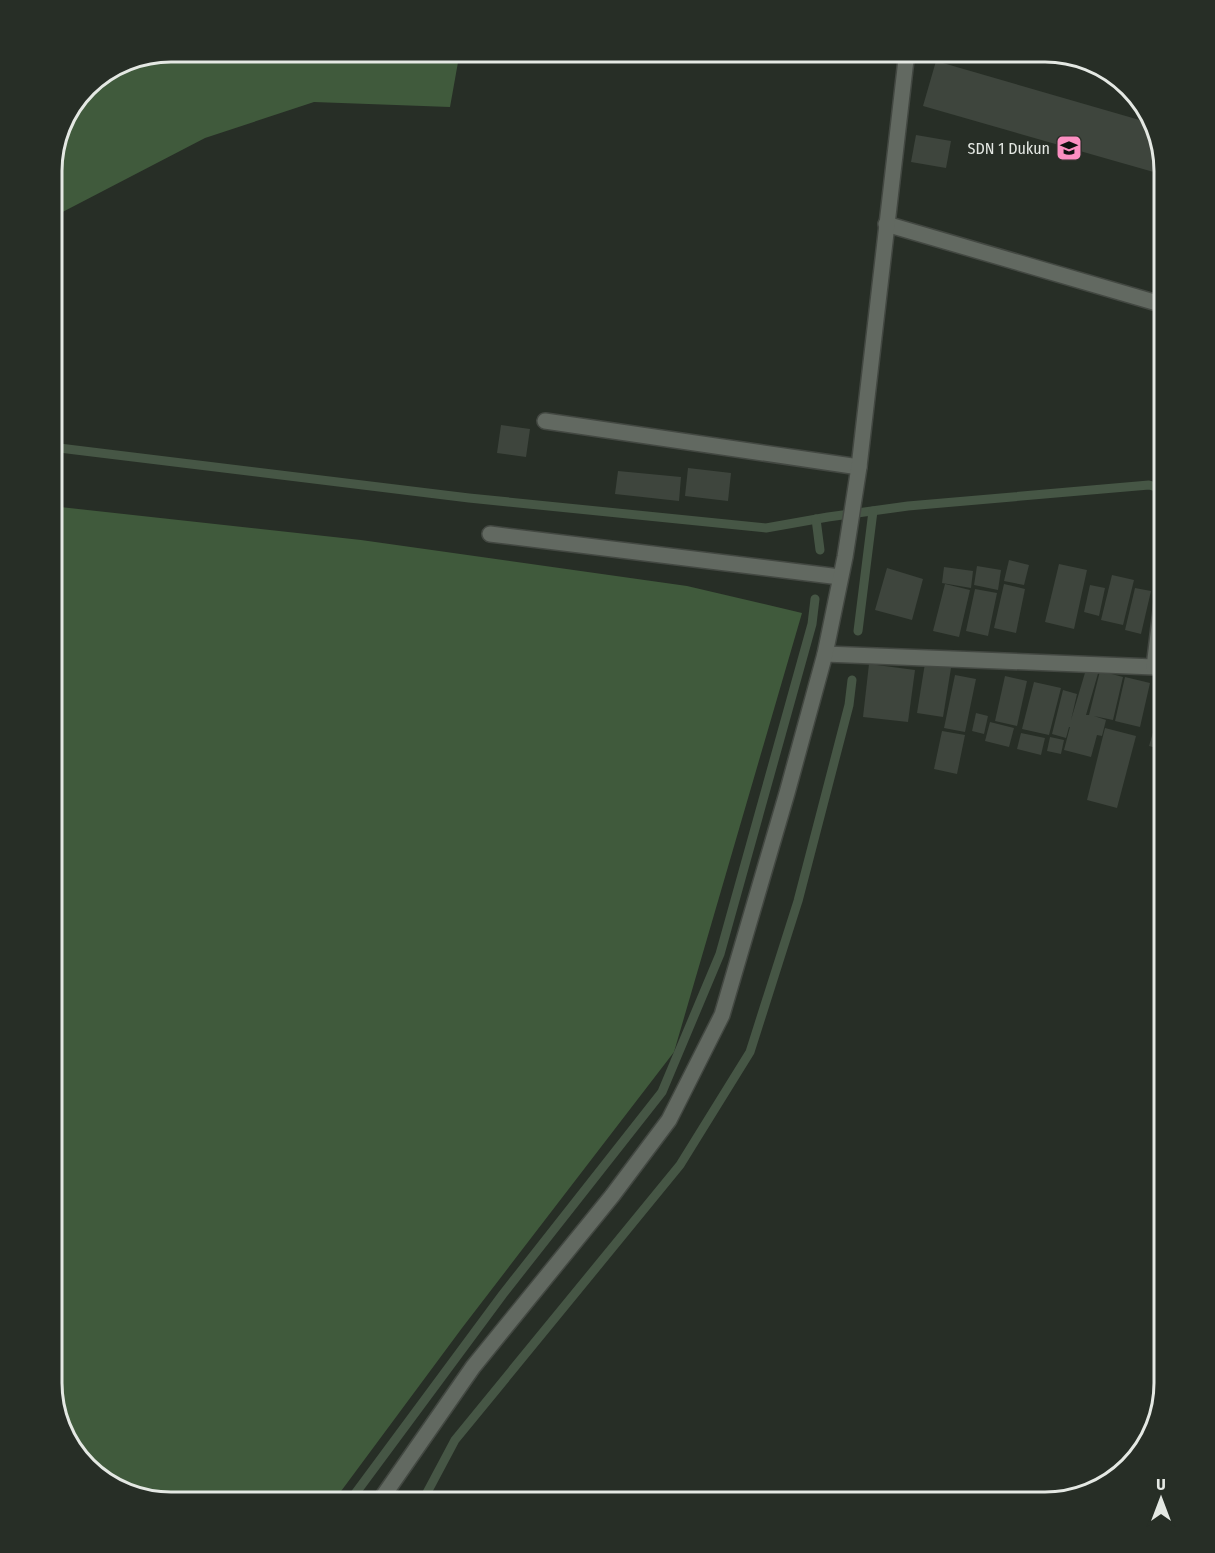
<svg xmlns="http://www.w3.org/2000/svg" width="1215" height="1553" font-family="'Fira Sans Condensed',sans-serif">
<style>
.green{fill:#405a3c}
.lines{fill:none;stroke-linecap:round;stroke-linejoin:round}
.stream{stroke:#465645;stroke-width:9}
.building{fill:#3e453d}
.minor-casing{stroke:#434842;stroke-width:18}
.minor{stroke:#626961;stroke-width:15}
.labels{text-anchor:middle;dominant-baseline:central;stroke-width:5;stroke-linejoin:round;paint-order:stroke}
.poi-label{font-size:16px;fill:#e4e8e3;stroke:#272e26;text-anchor:end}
.rim{fill:none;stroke:#e4e8e3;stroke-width:3}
</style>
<rect width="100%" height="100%" fill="#272e26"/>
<g class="green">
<polygon points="171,51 460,51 450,107 314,102 205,138 51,218 51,163 63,118 92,81 125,60"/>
<polygon points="51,506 361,540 687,586 802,613 674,1052 462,1328 333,1502 170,1502 111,1486 71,1449 51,1382"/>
</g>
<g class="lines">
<g class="stream">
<polyline points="51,447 469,498 766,528 828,517 908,506 1149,485 1164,489"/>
<polyline points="816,519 820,550"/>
<polyline points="858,631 873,511"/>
<polyline points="349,1502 503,1294 662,1092 720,954 812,624 815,599"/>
<polyline points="422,1502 455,1440 680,1165 750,1052 798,901 849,705 852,680"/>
</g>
</g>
<g class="building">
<polygon points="936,61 1150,123 1164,171 1164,175 923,106"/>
<polygon points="916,135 951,141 946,168 911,162"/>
<polygon points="501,425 530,429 526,457 497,453"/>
<polygon points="688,468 731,473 728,501 685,496"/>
<polygon points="618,471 681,477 679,501 615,494"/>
<polygon points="1009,560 1029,565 1024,585 1004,581"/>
<polygon points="1059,564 1087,570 1074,629 1045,622"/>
<polygon points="977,566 1001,570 998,590 974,585"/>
<polygon points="944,567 973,571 971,588 942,583"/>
<polygon points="887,568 923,579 912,620 875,610"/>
<polygon points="1112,575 1134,580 1123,625 1101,620"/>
<polygon points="945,584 970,590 959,637 933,631"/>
<polygon points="1004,584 1025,589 1016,633 994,628"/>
<polygon points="1090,585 1105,588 1099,616 1084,612"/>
<polygon points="1135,588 1151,591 1141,634 1125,630"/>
<polygon points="975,589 997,593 988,636 966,631"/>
<polygon points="925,663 951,668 943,717 917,713"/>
<polygon points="869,664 915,670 908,722 863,717"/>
<polygon points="1087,666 1099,670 1086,715 1089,715 1100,671 1123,677 1113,720 1094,716 1106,720 1102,736 1097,735 1091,757 1064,750 1070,727 1069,727 1066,738 1052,734 1063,690 1077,694 1071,720"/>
<polygon points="955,675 976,679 965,732 944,728"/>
<polygon points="1005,676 1027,681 1017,726 995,721"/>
<polygon points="1125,677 1150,683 1140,727 1115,721"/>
<polygon points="1034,682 1061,688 1049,735 1022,729"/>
<polygon points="1160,709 1164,710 1164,750 1149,746"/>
<polygon points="976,713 988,716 984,734 972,731"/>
<polygon points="990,722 1014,728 1009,747 985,741"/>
<polygon points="1105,728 1136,736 1117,808 1087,800"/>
<polygon points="942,731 965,735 957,774 934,769"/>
<polygon points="1021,733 1045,738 1041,755 1017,749"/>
<polygon points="1050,737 1064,740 1061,754 1047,751"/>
</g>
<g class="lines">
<g class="minor-casing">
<g id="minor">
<polyline points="886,224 1164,305"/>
<polyline points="545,421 859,467"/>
<polyline points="490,534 840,577"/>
<polyline points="825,654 1154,667 1164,670"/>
<polyline points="1154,667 1164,586"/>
<polyline points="379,1502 473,1367 612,1196 669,1120 722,1015 787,793 825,654 845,557 859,467 907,51"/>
</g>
</g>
<use href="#minor" class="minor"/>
</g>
<defs>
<g id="school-square" transform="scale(1.35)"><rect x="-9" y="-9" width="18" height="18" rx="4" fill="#fc8fc2" stroke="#272e26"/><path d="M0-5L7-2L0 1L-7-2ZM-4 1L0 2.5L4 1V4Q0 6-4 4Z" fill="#111"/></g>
</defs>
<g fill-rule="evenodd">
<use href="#school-square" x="1069" y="148"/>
</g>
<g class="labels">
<g class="poi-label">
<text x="1050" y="148">SDN 1 Dukun</text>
</g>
</g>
<path d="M0 0H1215V1553H0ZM171 62H1045A109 109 0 0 1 1154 171V1383A109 109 0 0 1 1045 1492H171A109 109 0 0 1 62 1383V171A109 109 0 0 1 171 62Z" fill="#272e26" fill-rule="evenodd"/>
<path class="rim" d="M171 62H1045A109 109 0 0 1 1154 171V1383A109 109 0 0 1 1045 1492H171A109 109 0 0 1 62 1383V171A109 109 0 0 1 171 62Z"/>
<g transform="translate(1161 1499)" stroke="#272e26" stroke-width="4.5" paint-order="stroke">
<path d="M0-4.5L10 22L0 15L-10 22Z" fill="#e4e8e3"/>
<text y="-9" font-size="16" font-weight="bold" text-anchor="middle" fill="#e4e8e3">U</text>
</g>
</svg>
